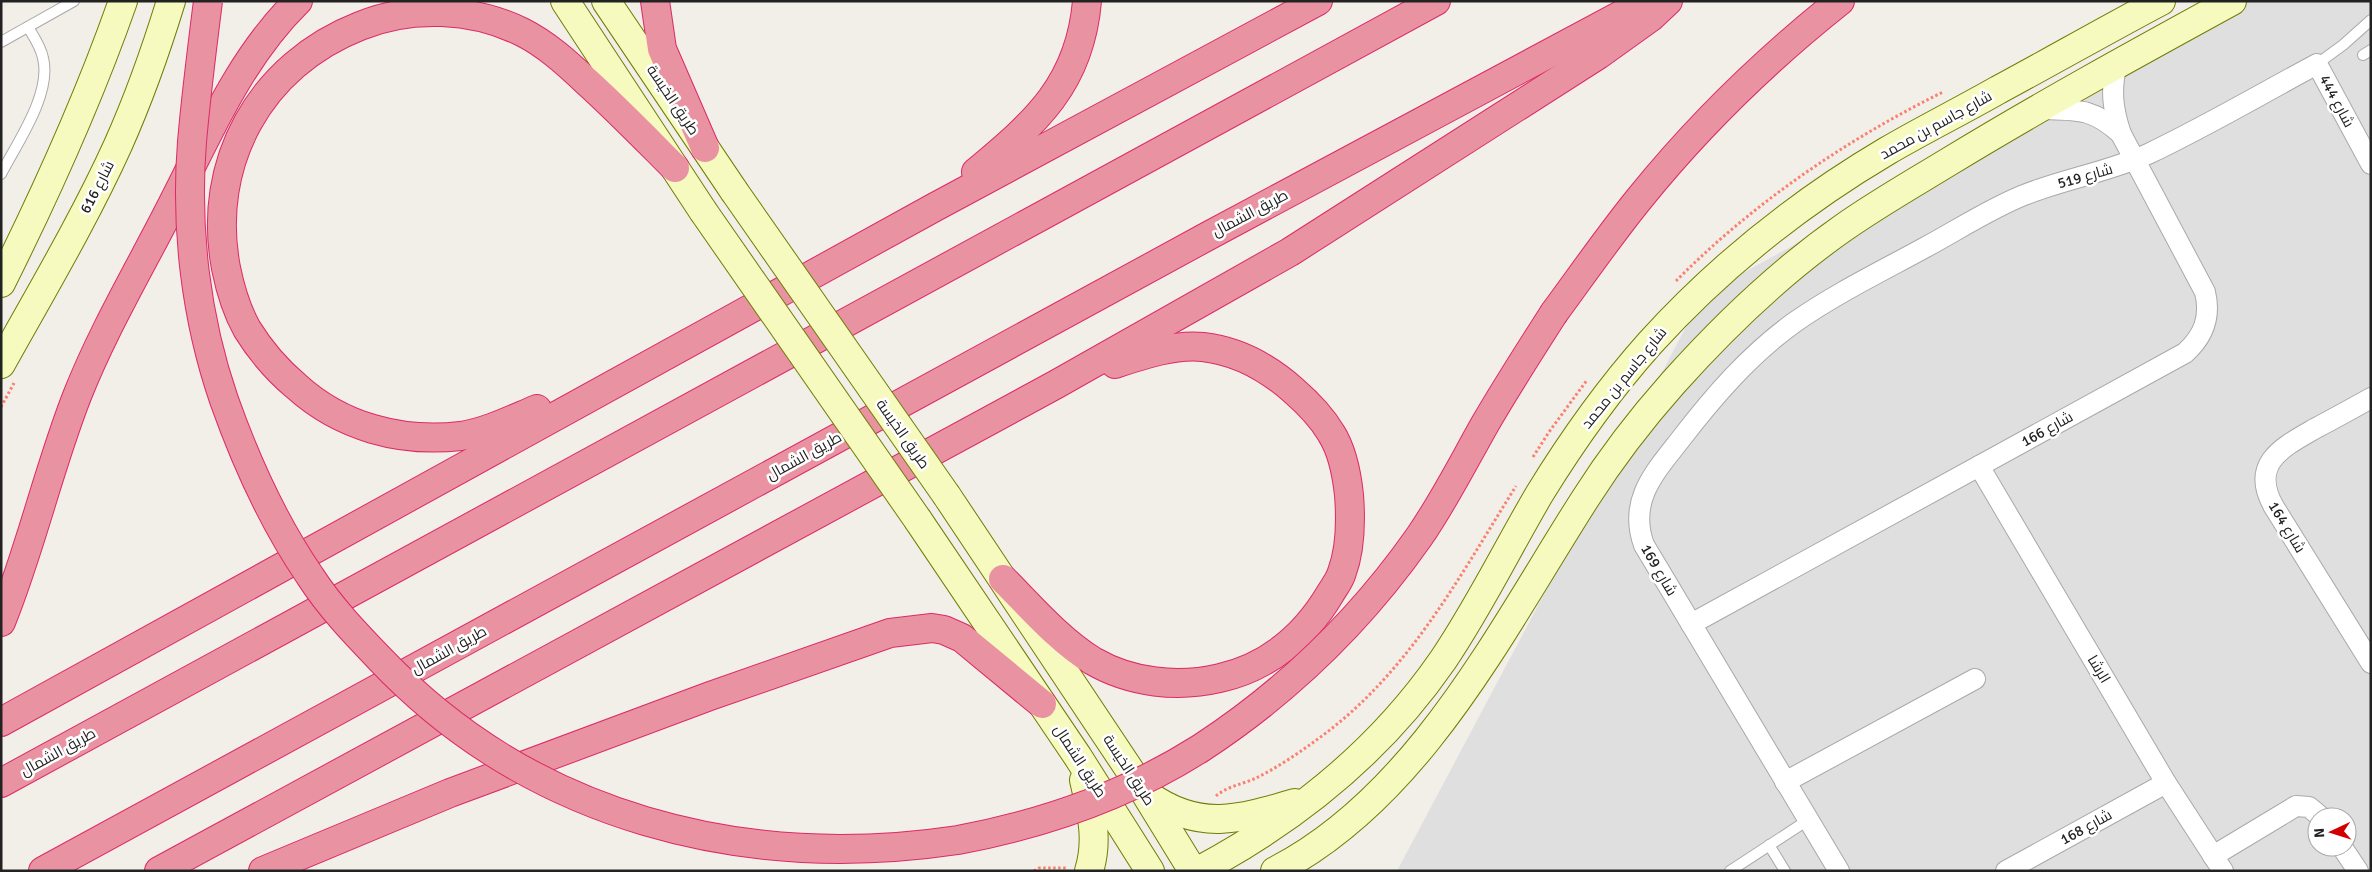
<svg xmlns="http://www.w3.org/2000/svg" width="2372" height="872" font-family="Signika,Cairo,sans-serif">
<style>
.residential{fill:#e0dfdf;fill-rule:evenodd}
.lines{fill:none;stroke-linecap:round;stroke-linejoin:round}
.lane-casing{stroke:#a9a9a9;stroke-width:12}
.street-casing{stroke:#a9a9a9;stroke-width:22}
.secondary-casing{stroke:#707d05;stroke-width:30}
.highway-casing{stroke:#dc2a67;stroke-width:30}
.path{stroke:#fa8072;stroke-width:3;stroke-dasharray:2.5 2.5;stroke-linecap:butt}
.lane{stroke:#fff;stroke-width:10}
.street{stroke:#fff;stroke-width:20}
.secondary{stroke:#f7fabf;stroke-width:28}
.highway{stroke:#e892a2;stroke-width:28}
.secondary-bridge-casing{stroke:#707d05;stroke-width:30;stroke-linecap:butt}
.highway-bridge-casing{stroke:#dc2a67;stroke-width:30;stroke-linecap:butt}
.secondary-bridge{stroke:#f7fabf;stroke-width:28}
.highway-bridge{stroke:#e892a2;stroke-width:28}
.labels{text-anchor:middle;dominant-baseline:central;stroke-width:5;stroke-linejoin:round;paint-order:stroke}
.street-label{font-size:15px;fill:#222;stroke:#fff}
</style>
<rect width="100%" height="100%" fill="#f2efe9"/>
<path class="residential" d="M 2237,1 L 2371,1 L 2371,871 L 1397,871 L 1703,295 ZM 2317,817 L 2347,817 L 2347,847 L 2317,847 Z"/>
<g class="lines">
<g class="lane-casing">
<g id="lane">
<polyline points="1,42 74,1"/>
<polyline points="2363,55 2371,50"/>
<polyline points="2317,64 2343,45 2371,20"/>
<path d="M 1,174 C 17,143 52,94 43,58 C 41,47 34,37 28,27"/>
<polyline points="1769,845 1785,871"/>
<polyline points="1730,871 1808,820"/>
</g>
</g>
<g class="street-casing">
<g id="street">
<path d="M 2038,109 C 2076,110 2092,107 2121,134"/>
<path d="M 2371,398 C 2353,408 2335,418 2316,428 C 2283,447 2249,463 2274,507 L 2371,663"/>
<polyline points="1979,466 2166,783 2223,871"/>
<path d="M 1691,624 L 2185,353 C 2204,336 2211,317 2205,292 L 2121,134 C 2113,110 2110,90 2117,64"/>
<polyline points="1785,782 1975,679"/>
<polyline points="2342,847 2358,871"/>
<polyline points="2213,856 2296,806 2309,807 2321,817"/>
<path d="M 1839,871 L 1644,545 C 1628,501 1654,473 1680,440 C 1713,397 1750,354 1795,322 C 1835,294 1880,272 1924,248 C 1956,231 1989,209 2024,195 C 2064,179 2108,172 2148,154 C 2205,127 2261,94 2317,64 L 2371,164"/>
<polyline points="2006,871 2166,783"/>
</g>
</g>
<g class="secondary-casing">
<g id="secondary">
<polyline points="565,1 703,211"/>
<polyline points="606,1 734,191"/>
<path d="M 1,283 C 47,191 89,98 123,1"/>
<path d="M 1,364 C 41,292 84,220 118,145 C 139,98 156,50 171,1"/>
<polyline points="947,496 1145,793 1193,871"/>
<polyline points="918,520 1078,757 1150,871"/>
<path d="M 1084,780 C 1091,811 1099,839 1089,871"/>
<path d="M 1148,795 C 1199,832 1241,819 1295,803"/>
<path d="M 1198,871 C 1294,820 1381,750 1443,660 C 1479,607 1507,549 1540,493 C 1572,441 1609,389 1650,343 C 1719,267 1799,203 1887,151 C 1923,130 1961,111 1998,90 C 2052,61 2106,30 2161,1"/>
<path d="M 1275,871 C 1419,797 1501,630 1585,499 C 1611,458 1641,419 1673,383 C 1724,326 1780,272 1843,228 C 1877,204 1914,183 1950,161 C 2042,105 2137,53 2232,1"/>
</g>
</g>
<g class="highway-casing">
<g id="highway">
<polyline points="655,1 662,49 705,148"/>
<path d="M 976,172 C 1036,122 1080,84 1087,1"/>
<path d="M 1554,313 C 1582,275 1609,236 1639,199 C 1697,127 1767,59 1840,1"/>
<path d="M 537,409 C 513,419 487,432 461,436 C 401,443 341,427 296,386 C 277,370 260,350 247,329 C 237,311 230,288 226,268 C 206,163 260,65 360,26 C 411,5 473,8 522,32 C 546,44 567,63 586,81 C 617,109 646,139 675,168"/>
<path d="M 1003,579 C 1031,607 1059,640 1093,661 C 1131,683 1178,688 1220,678 C 1268,667 1305,636 1330,594 C 1334,587 1340,580 1342,572 C 1351,548 1351,521 1349,495 C 1347,476 1342,450 1331,433 C 1321,416 1308,403 1293,390 C 1267,367 1238,351 1203,347 C 1174,344 1142,355 1115,364"/>
<path d="M 1,622 C 31,548 48,470 77,396 C 105,325 146,258 180,189 C 213,123 244,54 298,1"/>
<polyline points="1,722 935,207 1318,1"/>
<polyline points="1,783 1436,1"/>
<polyline points="43,871 1208,236 1647,1"/>
<polyline points="159,871 1055,385 1290,252 1598,55 1651,17 1668,1"/>
<polyline points="263,871 450,793 710,696 890,633 932,628 944,630 962,638 1042,704"/>
</g>
</g>
<g class="path">
<path d="M 1676,281 C 1753,203 1846,140 1943,92"/>
<polyline points="1,407 14,383"/>
<polyline points="1533,457 1549,432 1587,380"/>
<path d="M 1216,796 C 1226,787 1242,784 1254,779 C 1275,769 1296,755 1315,741 C 1407,676 1458,579 1516,486"/>
<polyline points="1034,871 1039,868 1067,868"/>
</g>
<use href="#lane" class="lane"/>
<use href="#street" class="street"/>
<use href="#secondary" class="secondary"/>
<use href="#highway" class="highway"/>
<g class="secondary-bridge-casing">
<g id="secondary-bridge">
<polyline points="734,191 947,496"/>
<polyline points="703,211 918,520"/>
</g>
</g>
<g class="highway-bridge-casing">
<path id="highway-bridge" d="M 208,1 C 202,48 196,95 192,142 C 185,228 196,319 224,400 C 246,462 273,522 310,576 C 330,607 355,633 380,659 C 531,818 744,872 958,840 C 1044,824 1127,795 1201,748 C 1288,691 1360,621 1419,537 C 1444,501 1464,461 1485,424 C 1507,386 1531,349 1554,313"/>
</g>
<use href="#secondary-bridge" class="secondary-bridge"/>
<use href="#highway-bridge" class="highway-bridge"/>
</g>
<g class="labels">
<g class="street-label">
<text transform="translate(673 100) rotate(56)">طريق الخيسة</text>
<text transform="translate(2337 101) rotate(62)">شارع 444</text>
<text transform="translate(1936 125) rotate(-29)">شارع جاسم بن محمد</text>
<text transform="translate(2085 176) rotate(-16)">شارع 519</text>
<text transform="translate(97 187) rotate(-63)">شارع 616</text>
<text transform="translate(1250 213) rotate(-28)">طريق الشمال</text>
<text transform="translate(1624 378) rotate(-51)">شارع جاسم بن محمد</text>
<text transform="translate(2047 429) rotate(-29)">شارع 166</text>
<text transform="translate(903 434) rotate(55)">طريق الخيسة</text>
<text transform="translate(804 456) rotate(-29)">طريق الشمال</text>
<text transform="translate(2287 527) rotate(59)">شارع 164</text>
<text transform="translate(1659 570) rotate(60)">شارع 169</text>
<text transform="translate(449 650) rotate(-29)">طريق الشمال</text>
<text transform="translate(2099 669) rotate(59)">الرشا</text>
<text transform="translate(58 752) rotate(-29)">طريق الشمال</text>
<text transform="translate(1080 761) rotate(57)">طريق الشمال</text>
<text transform="translate(1129 770) rotate(57)">طريق الخيسة</text>
<text transform="translate(2086 827) rotate(-29)">شارع 168</text>
</g>
</g>
<rect width="2372" height="872" fill="none" stroke="#222222" stroke-width="5"/>
<g transform="translate(2332 832) rotate(266)"><circle r="24" fill="#ffffff" stroke="#a7a7a7"/>
<path d="M0-4L9 19L0 12L-9 19Z" fill="#d40000"/>
<text y="-8" font-size="14" font-weight="bold" text-anchor="middle" fill="#222222">N</text>
</g>
</svg>
